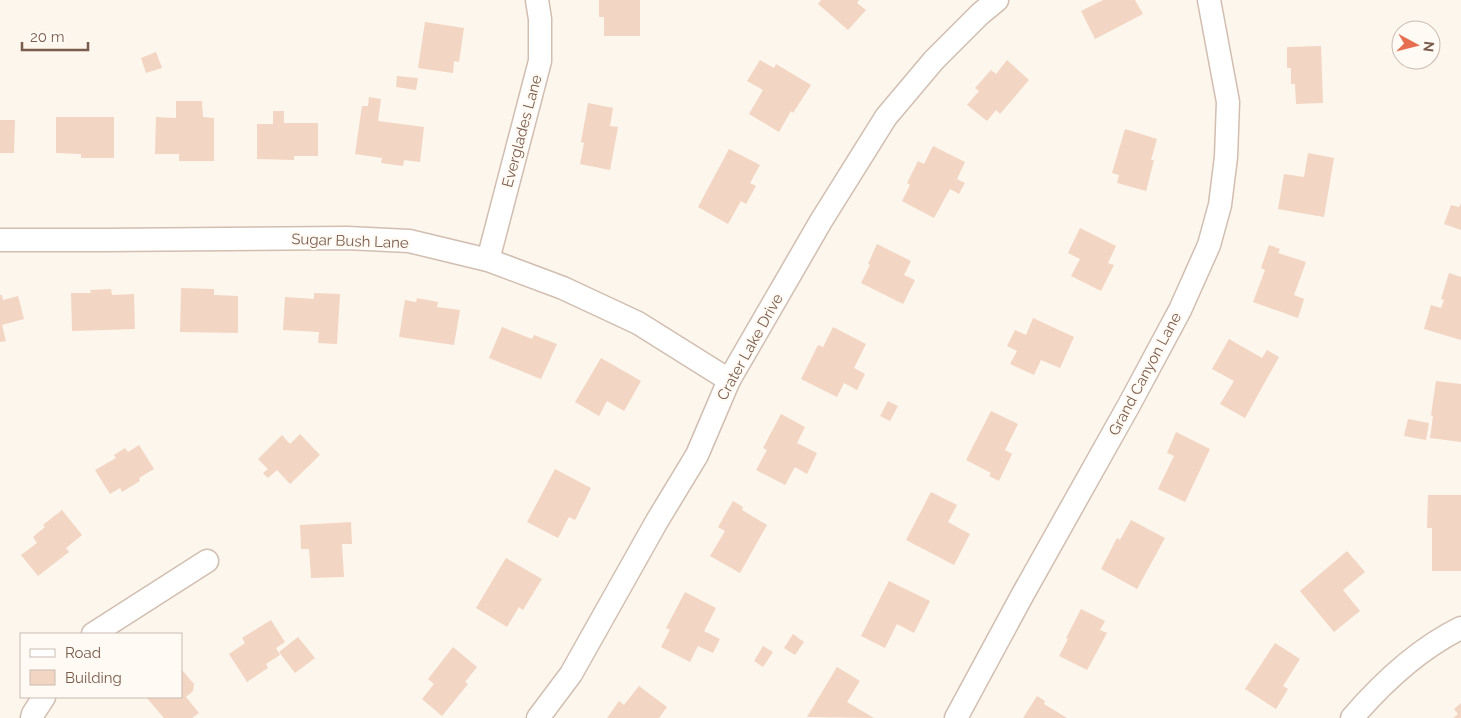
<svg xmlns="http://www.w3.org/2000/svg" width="1461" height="718" font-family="Raleway,sans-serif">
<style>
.building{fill:#f3d5c3}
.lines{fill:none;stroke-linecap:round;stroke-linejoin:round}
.minor-casing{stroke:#d1beb0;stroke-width:25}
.minor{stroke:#fff;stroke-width:22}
.labels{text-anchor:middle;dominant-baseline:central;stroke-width:4.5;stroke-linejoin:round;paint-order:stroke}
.street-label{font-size:15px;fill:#7a5c4d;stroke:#fffaf3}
</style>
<rect width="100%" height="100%" fill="#fdf6ec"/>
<g class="building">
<polygon points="599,0 640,0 640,36 604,36 604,17 599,17"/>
<polygon points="821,0 859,0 857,3 866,10 848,30 818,4"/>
<polygon points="1103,0 1135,0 1143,14 1095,39 1081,11"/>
<polygon points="425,22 464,28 459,62 454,61 453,73 418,68"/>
<polygon points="1321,46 1323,103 1296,104 1295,84 1291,84 1291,68 1287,68 1287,47"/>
<polygon points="156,52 162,68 146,73 141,58"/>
<polygon points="760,60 774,68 776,64 811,85 793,113 791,111 779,132 749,114 763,90 747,81"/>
<polygon points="1007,60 1029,80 1000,114 996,110 987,121 967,105 979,91 975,88 991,70 996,74"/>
<polygon points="397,76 418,78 416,90 396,87"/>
<polygon points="369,97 381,99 378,121 424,127 420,162 404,160 403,166 381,163 382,158 355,154 362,106 368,106"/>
<polygon points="176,101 202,101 203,117 214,118 214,161 179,161 179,154 155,154 156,117 176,118"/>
<polygon points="588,103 613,108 610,126 618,127 610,170 580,164 584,143 581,142"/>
<polygon points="273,111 284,111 284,123 318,123 318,156 294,156 294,160 257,159 257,124 273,124"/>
<polygon points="56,117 114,117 114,158 81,158 81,154 56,153"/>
<polygon points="0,120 15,120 14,153 0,153"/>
<polygon points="1125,129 1157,139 1151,160 1154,160 1146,191 1117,183 1119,175 1112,173"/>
<polygon points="933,146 965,162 957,179 965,183 959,194 950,189 934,218 902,201 910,185 907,183 918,161 924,164"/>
<polygon points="729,149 760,165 750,183 756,186 746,204 741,201 728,224 698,207"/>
<polygon points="1308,153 1334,158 1324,217 1278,209 1284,174 1304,177"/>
<polygon points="1461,203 1461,230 1444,224 1451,205 1459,207"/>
<polygon points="1080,228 1116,246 1108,263 1114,265 1101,291 1071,276 1080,259 1068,253"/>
<polygon points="877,244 911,261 904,275 915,280 903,304 861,283 870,265 868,264"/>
<polygon points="1269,245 1280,249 1278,253 1306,262 1294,295 1304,299 1298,318 1253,302 1265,270 1261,268"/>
<polygon points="1449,273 1461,277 1461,340 1424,329 1431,305 1441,308 1444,300 1441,299"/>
<polygon points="181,288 214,289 214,295 238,296 238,333 180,332"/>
<polygon points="111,289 112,295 134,294 135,329 72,331 71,293 91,293 90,290"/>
<polygon points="314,293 340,294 337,344 318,343 319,332 283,330 285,297 314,299"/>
<polygon points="0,295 2,295 3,300 18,296 24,319 2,325 6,341 0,342"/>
<polygon points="417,298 438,302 437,307 460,310 454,345 399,337 405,300 416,302"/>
<polygon points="1033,318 1074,337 1060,368 1041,360 1034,375 1010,364 1017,351 1007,346 1015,330 1026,335"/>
<polygon points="502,327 532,339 534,335 557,344 541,379 489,358"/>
<polygon points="833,327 866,344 854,368 865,374 857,390 844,383 837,397 801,379 818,345 823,347"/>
<polygon points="1229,339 1262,358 1267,350 1279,357 1245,418 1220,404 1234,381 1212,369"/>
<polygon points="601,358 641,381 624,411 607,401 599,416 575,402"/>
<polygon points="1436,381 1461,384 1461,442 1430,438 1433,416 1431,415"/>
<polygon points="888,401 898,406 890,421 880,416"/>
<polygon points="991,411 1018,424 1005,450 1012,454 999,481 989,476 991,473 966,460"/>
<polygon points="781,414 805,427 797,443 817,453 807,474 795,467 785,485 756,470 767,450 763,448"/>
<polygon points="1408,419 1429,423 1426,440 1404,436"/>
<polygon points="1176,432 1210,449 1185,502 1158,489 1174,456 1167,453"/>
<polygon points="300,434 320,455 290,484 277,470 268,478 263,473 268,469 258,459 282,435 290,444"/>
<polygon points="139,445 154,469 139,478 140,481 122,492 120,488 110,494 95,470 116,458 114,455 125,448 128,452"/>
<polygon points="555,469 591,488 575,520 569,517 558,538 527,522"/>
<polygon points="931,492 957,505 948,522 970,534 954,565 906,540"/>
<polygon points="1428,495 1461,495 1461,571 1432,571 1432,528 1427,528"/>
<polygon points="733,501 743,507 742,510 767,525 740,573 710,556 725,531 718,527"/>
<polygon points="62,510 82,535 66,548 69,552 38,576 21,555 37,543 33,537 45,527 43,525"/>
<polygon points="1131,520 1165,538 1137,589 1101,569 1117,538 1120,540"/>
<polygon points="351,522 352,544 342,544 344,577 311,578 309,549 301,549 300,525"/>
<polygon points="1347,551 1365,572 1343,590 1360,611 1334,632 1300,591"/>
<polygon points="506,558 542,579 523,610 519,607 507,627 476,608"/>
<polygon points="889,581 930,601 914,633 897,624 885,648 861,636"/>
<polygon points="685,592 716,608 704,631 720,639 713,653 698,646 690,662 661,647 670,630 666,628"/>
<polygon points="1081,609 1105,621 1100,630 1107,633 1087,670 1059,656 1068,639 1066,638"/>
<polygon points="271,620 285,642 276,648 280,655 266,664 268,668 247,682 229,654 245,643 242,638"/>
<polygon points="793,634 804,642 795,655 784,648"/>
<polygon points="298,637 315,658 295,673 279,652"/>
<polygon points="1275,643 1300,659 1283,686 1288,689 1276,709 1245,689"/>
<polygon points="763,646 773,652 763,667 754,661"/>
<polygon points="453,647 477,667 465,682 468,684 442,716 422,699 434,684 428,679"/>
<polygon points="837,667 860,681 847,702 874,718 807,717"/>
<polygon points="181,669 194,684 193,691 186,697 199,713 192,718 164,718 146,697 181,697"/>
<polygon points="639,686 667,707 659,718 607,718 619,701 624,705"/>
<polygon points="1037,696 1045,701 1044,704 1067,718 1023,718"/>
<polygon points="1461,703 1461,718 1453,718 1458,714 1454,709"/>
</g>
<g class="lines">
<g class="minor-casing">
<g id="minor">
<polyline points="0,240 105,240 347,238 409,241 488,260 563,288 638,323 729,380"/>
<polyline points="488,260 540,61 540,19 537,0"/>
<polyline points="93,634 207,561"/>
<polyline points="32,718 33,714 44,697"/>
<polyline points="538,718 571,674 657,521 697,455 729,380 821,221 886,117 934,60 980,14 997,0"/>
<polyline points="956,718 1023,594 1129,405 1180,310 1209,245 1220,205 1226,157 1228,102 1209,0"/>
<path d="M 1352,718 C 1383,682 1418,649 1461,628"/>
</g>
</g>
<use href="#minor" class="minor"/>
</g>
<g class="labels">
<g class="street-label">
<text transform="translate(522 131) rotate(-75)">Everglades Lane</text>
<text transform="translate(350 241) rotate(2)">Sugar Bush Lane</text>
<text transform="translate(750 347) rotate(-61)">Crater Lake Drive</text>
<text transform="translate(1145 374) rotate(-62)">Grand Canyon Lane</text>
</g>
</g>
<rect x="20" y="633" width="162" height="65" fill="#fffaf3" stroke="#cabbb1"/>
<rect x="30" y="649" width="25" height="8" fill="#ffffff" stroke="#cabbb1"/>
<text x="65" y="658" font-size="15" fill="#7a5c4d">Road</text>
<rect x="30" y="670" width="25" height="15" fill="#f3d5c3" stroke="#cabbb1"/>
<text x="65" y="683" font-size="15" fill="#7a5c4d">Building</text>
<g transform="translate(1416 45) rotate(97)"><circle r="24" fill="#fffaf3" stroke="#cabbb1"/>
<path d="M0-4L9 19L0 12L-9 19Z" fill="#e76f51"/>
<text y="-8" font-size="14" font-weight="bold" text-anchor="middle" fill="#7a5c4d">N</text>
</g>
<path d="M22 42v8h66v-8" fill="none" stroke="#7a5c4d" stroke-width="2.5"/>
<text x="30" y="42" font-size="15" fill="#7a5c4d" stroke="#fffaf3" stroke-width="4" paint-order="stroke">20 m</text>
</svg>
